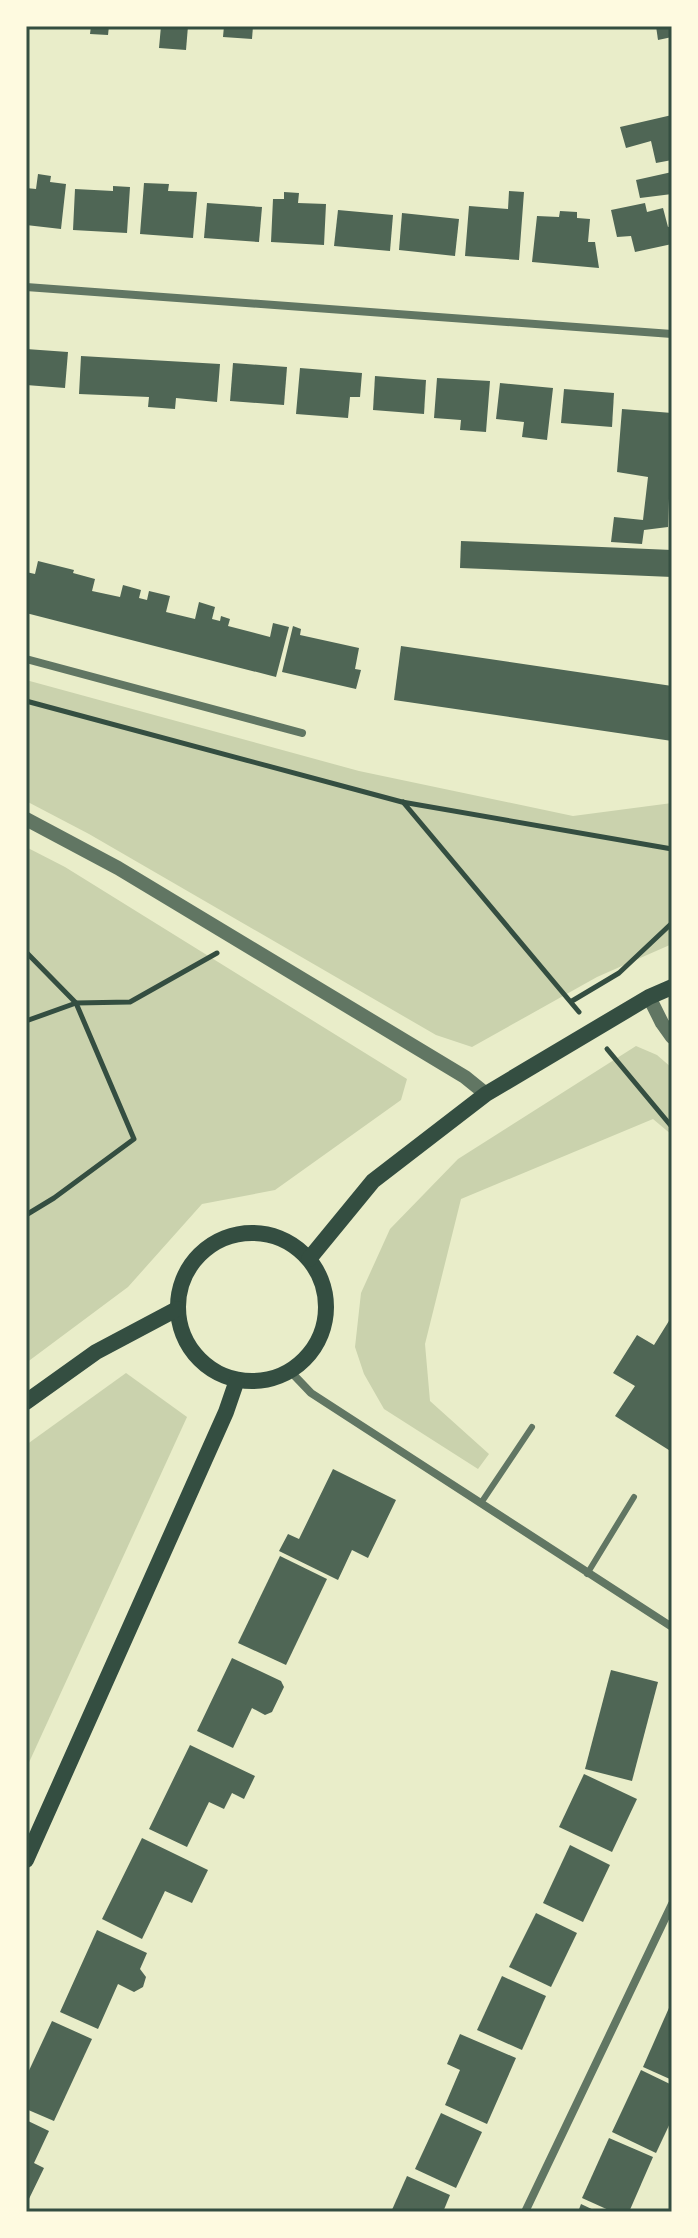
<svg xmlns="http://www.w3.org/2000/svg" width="698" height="2238" font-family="Roboto,sans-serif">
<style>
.green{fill:#cad2ad}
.building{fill:#4f6655}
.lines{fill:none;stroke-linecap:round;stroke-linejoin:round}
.path{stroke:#344e41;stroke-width:5}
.service{stroke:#617663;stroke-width:6}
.minor{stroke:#617663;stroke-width:8}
.tertiary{stroke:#617663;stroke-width:14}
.secondary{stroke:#344e41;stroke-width:16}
.neatline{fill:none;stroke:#344e41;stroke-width:3}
</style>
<rect width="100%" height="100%" fill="#e9edc9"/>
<g class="green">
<polygon points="26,680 359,771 573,816 672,803 672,944 597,977 472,1047 436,1035 89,834 26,801"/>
<polygon points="26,847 65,867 407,1079 401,1100 275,1190 202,1204 128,1287 26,1363"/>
<polygon points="636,1046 657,1055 672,1068 672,1135 653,1119 461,1199 425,1344 430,1401 489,1454 478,1469 384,1409 364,1374 355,1347 361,1293 390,1229 458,1159"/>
<polygon points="126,1373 187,1417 26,1769 26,1445"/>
</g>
<g class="building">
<polygon points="91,26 109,26 108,35 90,34"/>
<polygon points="161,26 188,26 186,50 159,48"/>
<polygon points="224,26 253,26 252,39 223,37"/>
<polygon points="656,26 672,26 672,37 658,40"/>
<polygon points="672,115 672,160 656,163 651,141 626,148 620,127"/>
<polygon points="672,172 672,194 640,198 636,180"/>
<polygon points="38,174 51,176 50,182 66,184 61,229 26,225 26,188 36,189"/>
<polygon points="144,183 169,184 168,191 197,192 193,238 140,234"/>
<polygon points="113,186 130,187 127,233 73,230 75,189 113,191"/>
<polygon points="509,191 524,192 519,260 465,256 469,206 508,209"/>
<polygon points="284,192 299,193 298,203 326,204 324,245 271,242 273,199 284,199"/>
<polygon points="207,203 262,207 259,242 204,238"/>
<polygon points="645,203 647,212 663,208 668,227 672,226 672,244 635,252 631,236 617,237 611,210"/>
<polygon points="338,210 393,215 390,251 334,246"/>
<polygon points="560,211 577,212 577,218 590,219 588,242 595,242 599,268 532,262 537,216 559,217"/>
<polygon points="402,213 459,219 455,256 399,250"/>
<polygon points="26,349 68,352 65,388 26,385"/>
<polygon points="81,356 220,364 217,402 176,398 175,409 148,407 149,397 79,394"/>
<polygon points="233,363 287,367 284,405 230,401"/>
<polygon points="300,368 362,373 360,397 350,397 348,418 296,414"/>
<polygon points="375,376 426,380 424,414 373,410"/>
<polygon points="437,378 490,381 486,432 460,430 461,420 434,418"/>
<polygon points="500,383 553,388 547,440 522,437 524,422 496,419"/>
<polygon points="564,389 614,393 612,427 561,423"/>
<polygon points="622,409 672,413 668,527 644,530 642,544 611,542 614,517 643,520 648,477 617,472"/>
<polygon points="461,541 672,550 672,577 460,568"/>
<polygon points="38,561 74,570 73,573 95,579 92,591 120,597 123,585 141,590 139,598 147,600 149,591 170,596 166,612 195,619 199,602 215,607 212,619 220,621 221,616 230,619 228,626 270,637 273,623 289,627 276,677 26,613 26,572 35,574"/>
<polygon points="293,626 301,629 300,635 359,648 355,669 361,670 356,689 282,672"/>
<polygon points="401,646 672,686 672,741 394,700"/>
<polygon points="672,1316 672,1452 615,1416 635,1386 613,1373 637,1335 654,1345"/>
<polygon points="333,1469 396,1500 368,1558 352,1550 338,1580 279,1551 288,1534 299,1539"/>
<polygon points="280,1556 327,1579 286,1665 238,1643"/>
<polygon points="232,1658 281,1681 284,1687 272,1712 265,1715 252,1708 233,1748 197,1731"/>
<polygon points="611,1670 658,1682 632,1781 585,1769"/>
<polygon points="190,1745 255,1776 244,1799 232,1793 224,1809 209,1802 187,1847 149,1829"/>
<polygon points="584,1774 637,1799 612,1852 559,1827"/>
<polygon points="142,1838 208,1870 192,1903 165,1891 142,1939 102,1919"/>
<polygon points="570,1845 610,1865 583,1922 543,1903"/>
<polygon points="536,1913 577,1933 551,1987 509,1967"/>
<polygon points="97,1930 147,1953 140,1969 146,1977 143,1987 134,1992 118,1984 98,2029 60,2012"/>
<polygon points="502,1976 546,1996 522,2050 477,2030"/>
<polygon points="672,2001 672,2080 643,2067"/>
<polygon points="52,2021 92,2039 54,2121 26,2109 26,2077"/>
<polygon points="460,2034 516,2058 487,2124 445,2105 460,2070 447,2064"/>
<polygon points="641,2070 672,2085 672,2119 656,2153 612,2132"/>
<polygon points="441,2113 482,2132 456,2188 415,2169"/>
<polygon points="26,2120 49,2131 34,2163 44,2168 26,2205"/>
<polygon points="609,2138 653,2157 629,2212 613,2212 582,2198"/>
<polygon points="407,2176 450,2195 443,2212 391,2212"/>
<polygon points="581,2204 598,2212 578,2212"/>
</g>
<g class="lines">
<g class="path">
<polyline points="26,701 402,802 672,849"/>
<polyline points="403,802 579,1012"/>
<polyline points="26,952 76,1003 134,1139 54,1198 26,1215"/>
<polyline points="572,1001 619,973 672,923"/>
<polyline points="26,1021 76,1003 130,1002 217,953"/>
<polyline points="607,1049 672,1127"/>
</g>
<g class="service">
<polyline points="481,1503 532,1427"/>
<polyline points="587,1574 634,1497"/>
</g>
<g class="minor">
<polyline points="26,287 672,334"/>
<polyline points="26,659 302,733"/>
<polyline points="290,1371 311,1393 672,1627"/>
<polyline points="525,2212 672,1904"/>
</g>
<g class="tertiary">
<polyline points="26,819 118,868 465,1077 486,1094"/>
<polyline points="649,997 662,1023 672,1037"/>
</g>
<g class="secondary">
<circle cx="252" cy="1307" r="74"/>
<polyline points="309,1259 373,1181 486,1094 649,997 672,987"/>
<polyline points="26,1402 96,1352 177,1309"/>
<polyline points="26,1860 226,1412 237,1380"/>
</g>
</g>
<rect width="698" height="2238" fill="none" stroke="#fefae0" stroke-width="56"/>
<rect x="28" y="28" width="642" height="2182" class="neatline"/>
</svg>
